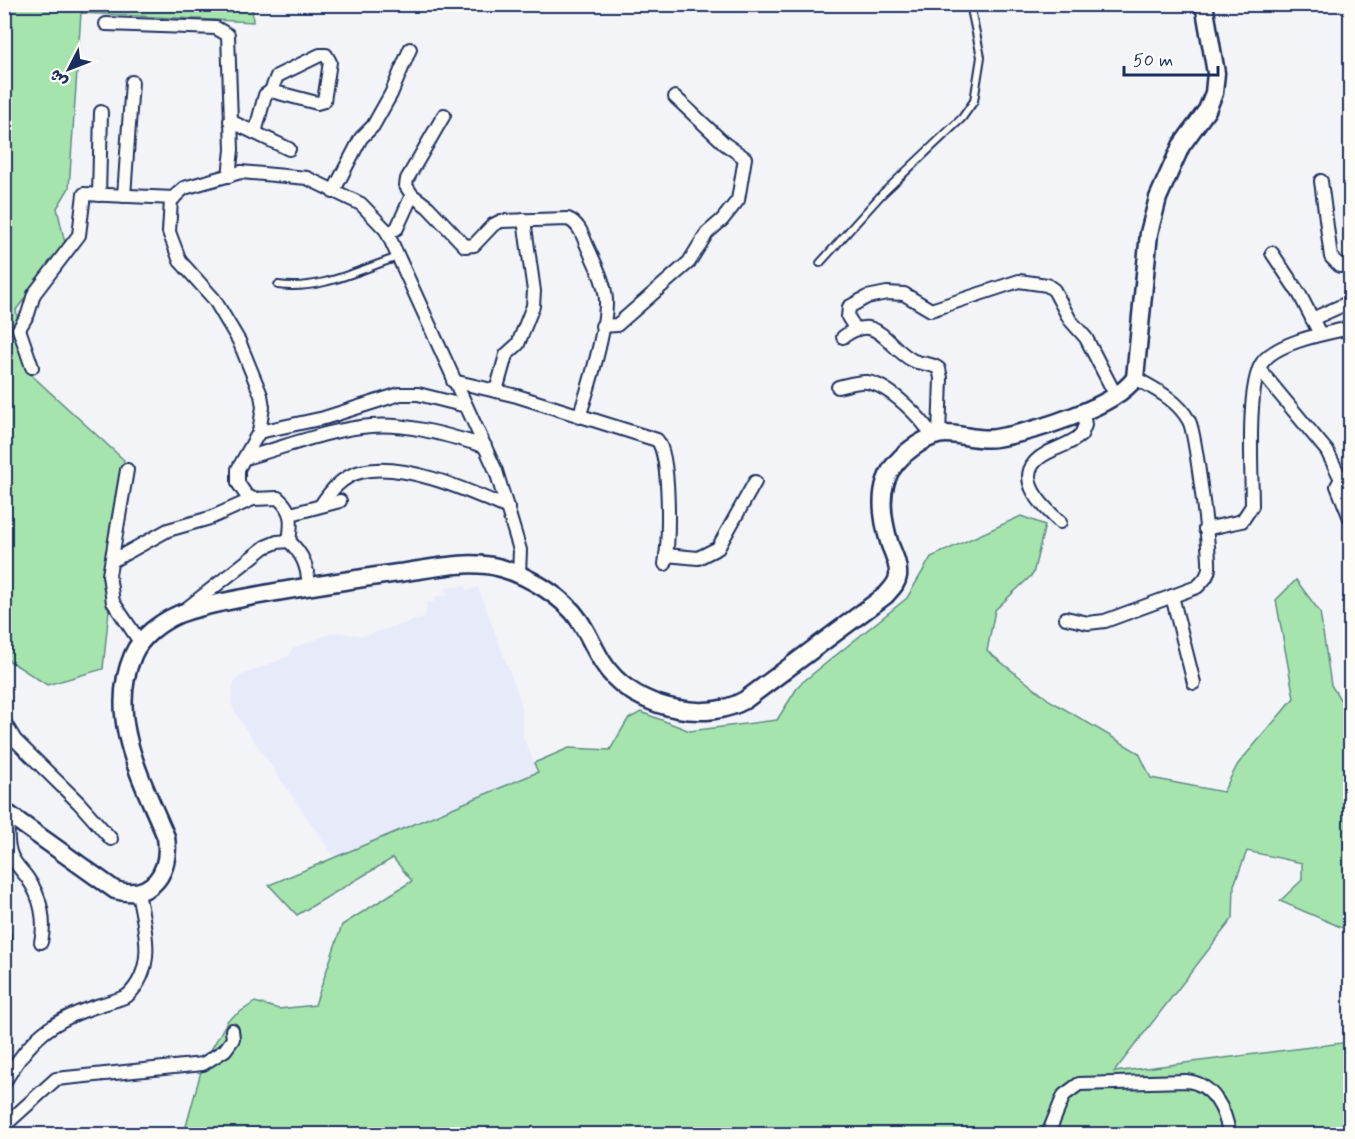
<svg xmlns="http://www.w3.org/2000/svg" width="1355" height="1139" font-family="Mynerve,'Playpen Sans Arabic',sans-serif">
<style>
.built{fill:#e7eaf9}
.green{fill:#a5e5ad;stroke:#608a86;stroke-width:1.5}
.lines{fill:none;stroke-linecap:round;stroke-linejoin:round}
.lane-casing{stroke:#1b2f5e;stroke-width:10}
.street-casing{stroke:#1b2f5e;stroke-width:16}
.secondary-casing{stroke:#1b2f5e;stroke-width:21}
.lane{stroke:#fdfcf7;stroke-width:6}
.street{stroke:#fdfcf7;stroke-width:12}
.secondary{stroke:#fdfcf7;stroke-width:16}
</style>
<rect width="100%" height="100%" fill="#f3f4f8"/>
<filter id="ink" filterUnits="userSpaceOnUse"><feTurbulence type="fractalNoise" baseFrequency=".0167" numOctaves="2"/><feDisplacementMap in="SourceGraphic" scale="12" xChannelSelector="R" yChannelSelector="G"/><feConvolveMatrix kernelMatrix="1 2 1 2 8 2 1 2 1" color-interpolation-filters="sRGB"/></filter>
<g filter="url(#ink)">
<polygon class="built" points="465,586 467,591 478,587 521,702 523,736 538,772 335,858 239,719 231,703 234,682 240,676 289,656 292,649 334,632 364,636 425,617 427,603 435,601 434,597 447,595 446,588"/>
<g class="green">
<polygon points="4,5 252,5 253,22 81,13 69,188 57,208 65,243 16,310 27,371 124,460 103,669 47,685 5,658"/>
<polygon points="1021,516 1045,525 1033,574 995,610 987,651 1049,700 1139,753 1151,778 1223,792 1238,764 1294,698 1276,600 1296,580 1320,612 1331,685 1350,715 1350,953 1345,952 1343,928 1280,901 1302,880 1302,863 1247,851 1234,885 1233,918 1114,1072 1350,1042 1350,1134 159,1134 185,1130 203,1064 228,1020 255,1002 279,1009 315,1005 342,925 412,881 393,858 297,915 269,885 538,772 534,763 569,748 610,750 628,719 641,712 690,731 777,720 799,685 907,598 931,557"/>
</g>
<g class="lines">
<g class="lane-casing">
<g id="lane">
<polyline points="820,263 882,194 962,118 974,101 981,57 971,9 966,4"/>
<path d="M 278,285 C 319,291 359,270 398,257"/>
</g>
</g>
<g class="street-casing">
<g id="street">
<polyline points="106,24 216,28 228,35 232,150 229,176"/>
<polygon points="320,55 326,55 330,62 324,101 317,103 271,91 277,76"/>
<path d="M 444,115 L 407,179 L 406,186 L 412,195 L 428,207 L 465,246 L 474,245 L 493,225 L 501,221 L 568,219 C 580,224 583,237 588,248 C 595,264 605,282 606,300 C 607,328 588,390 579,417"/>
<polyline points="230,121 289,149"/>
<polyline points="255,133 265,95 271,91"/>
<polyline points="1321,181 1331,257 1340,266 1350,263"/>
<polyline points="333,192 361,138 373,126 391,94 410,49"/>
<polyline points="99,195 101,112"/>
<polyline points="124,196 132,82"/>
<polyline points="388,234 397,228 412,195"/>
<polyline points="1272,253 1300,295 1320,334"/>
<polyline points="1312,319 1350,302"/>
<polyline points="602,326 617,325 689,262 707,233 722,220 738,200 745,158 725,144 675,97"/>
<polyline points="855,328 848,317 849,307 867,297 887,293 904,294 931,310 1019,281 1047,285 1054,290 1070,320 1086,338 1116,396"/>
<path d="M 843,337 C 877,311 886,346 912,360 C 921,365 931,362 939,369 L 941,378 L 939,435"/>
<polyline points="32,367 19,329 28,314 34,294 79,235 84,194 174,198"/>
<polyline points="1259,369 1327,451 1341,479"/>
<path d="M 453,381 L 517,396 L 657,440 C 671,456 669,541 665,564"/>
<path d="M 838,387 C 847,385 858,381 867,382 C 889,385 922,418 933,437"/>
<polyline points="496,391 506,355 518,344 533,306 534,291 524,220"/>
<polyline points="259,432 324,418 400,394 418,394 466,406"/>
<path d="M 245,458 C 286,447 329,429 371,426 C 410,423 449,436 485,446"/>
<polyline points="127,470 109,575 113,602 140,642"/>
<polyline points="1350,474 1341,479 1337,486 1350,518"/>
<path d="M 321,505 C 331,490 342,477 360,472 C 403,461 469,491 508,508"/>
<polyline points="291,514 340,501"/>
<path d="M 1060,522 C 1040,504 1009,473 1047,453 C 1058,447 1071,444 1081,435 L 1085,425 L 1083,412"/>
<path d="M 1205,529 L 1242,521 L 1252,506 C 1252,474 1246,388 1262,363 C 1276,342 1327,333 1350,328"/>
<path d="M 289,541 C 292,522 293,511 278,498 L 253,499 L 246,495 L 238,483 L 238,469 L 259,432 L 263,407 L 261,395 L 239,341 L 214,299 L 180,261 L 169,232 L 171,200 L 184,188 L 241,172 L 307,178 L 361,204 L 386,230 L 496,471 L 520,550 L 519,575"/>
<polyline points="666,555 698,558 718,548 755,482"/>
<polyline points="112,561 168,530 210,518 253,499"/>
<polyline points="1172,596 1194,683"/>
<path d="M 186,609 L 265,547 L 277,542 L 289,541 C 303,555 307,565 309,585"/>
<path d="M 1066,618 L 1088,623 L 1105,621 L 1197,587 C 1203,581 1208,577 1209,568 C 1210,552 1196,434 1189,421 C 1178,400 1155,389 1135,378"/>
<polyline points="4,722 15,740 79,803 111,839"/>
<path d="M 8,814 C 8,826 6,840 10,852 C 13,863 22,870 28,879 C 41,897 46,921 41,942"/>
<polyline points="4,937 4,939"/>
<path d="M 4,1083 C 30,1038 51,1020 100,1005 C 110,1002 118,1000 127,996 C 157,969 145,928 138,893"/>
<polyline points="4,1126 56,1079 203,1064 225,1050 233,1039 232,1030"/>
<path d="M 1048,1134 L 1064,1095 L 1079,1084 L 1186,1081 C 1213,1083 1226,1111 1229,1134"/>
</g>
</g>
<g class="secondary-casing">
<path id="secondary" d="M 4,811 L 115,890 C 153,901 171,871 166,837 C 142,779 106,718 133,655 C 141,636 161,622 179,614 C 203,605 229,601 254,596 C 302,587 349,580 398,573 C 430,569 468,559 501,568 C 528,576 564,597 579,620 C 592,639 598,661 615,678 C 646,709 707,722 745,700 L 886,595 C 891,589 897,584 898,576 C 899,565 894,555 890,545 C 882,519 876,486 896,463 C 907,450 929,434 946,434 C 963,434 978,441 996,438 C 1032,432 1114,408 1135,378 L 1149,233 L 1158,198 L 1181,146 L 1207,110 L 1214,93 L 1216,73 L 1204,4"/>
</g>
<use href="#lane" class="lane"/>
<use href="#street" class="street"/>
<use href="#secondary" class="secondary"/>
</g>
</g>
<rect width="1355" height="1139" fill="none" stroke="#fdfcf7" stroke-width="24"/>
<rect x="12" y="12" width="1331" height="1115" fill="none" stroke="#1b2f5e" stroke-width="2" filter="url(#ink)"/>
<g transform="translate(69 69) rotate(228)" stroke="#fdfcf7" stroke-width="4.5" paint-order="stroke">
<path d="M0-4.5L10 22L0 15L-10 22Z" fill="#1b2f5e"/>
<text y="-9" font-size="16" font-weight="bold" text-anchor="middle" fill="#1b2f5e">ش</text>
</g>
<path d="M1124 66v9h94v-9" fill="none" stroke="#1b2f5e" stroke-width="3"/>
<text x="1133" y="66" font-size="18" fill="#1b2f5e" stroke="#fdfcf7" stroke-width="4.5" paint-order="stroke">50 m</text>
</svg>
